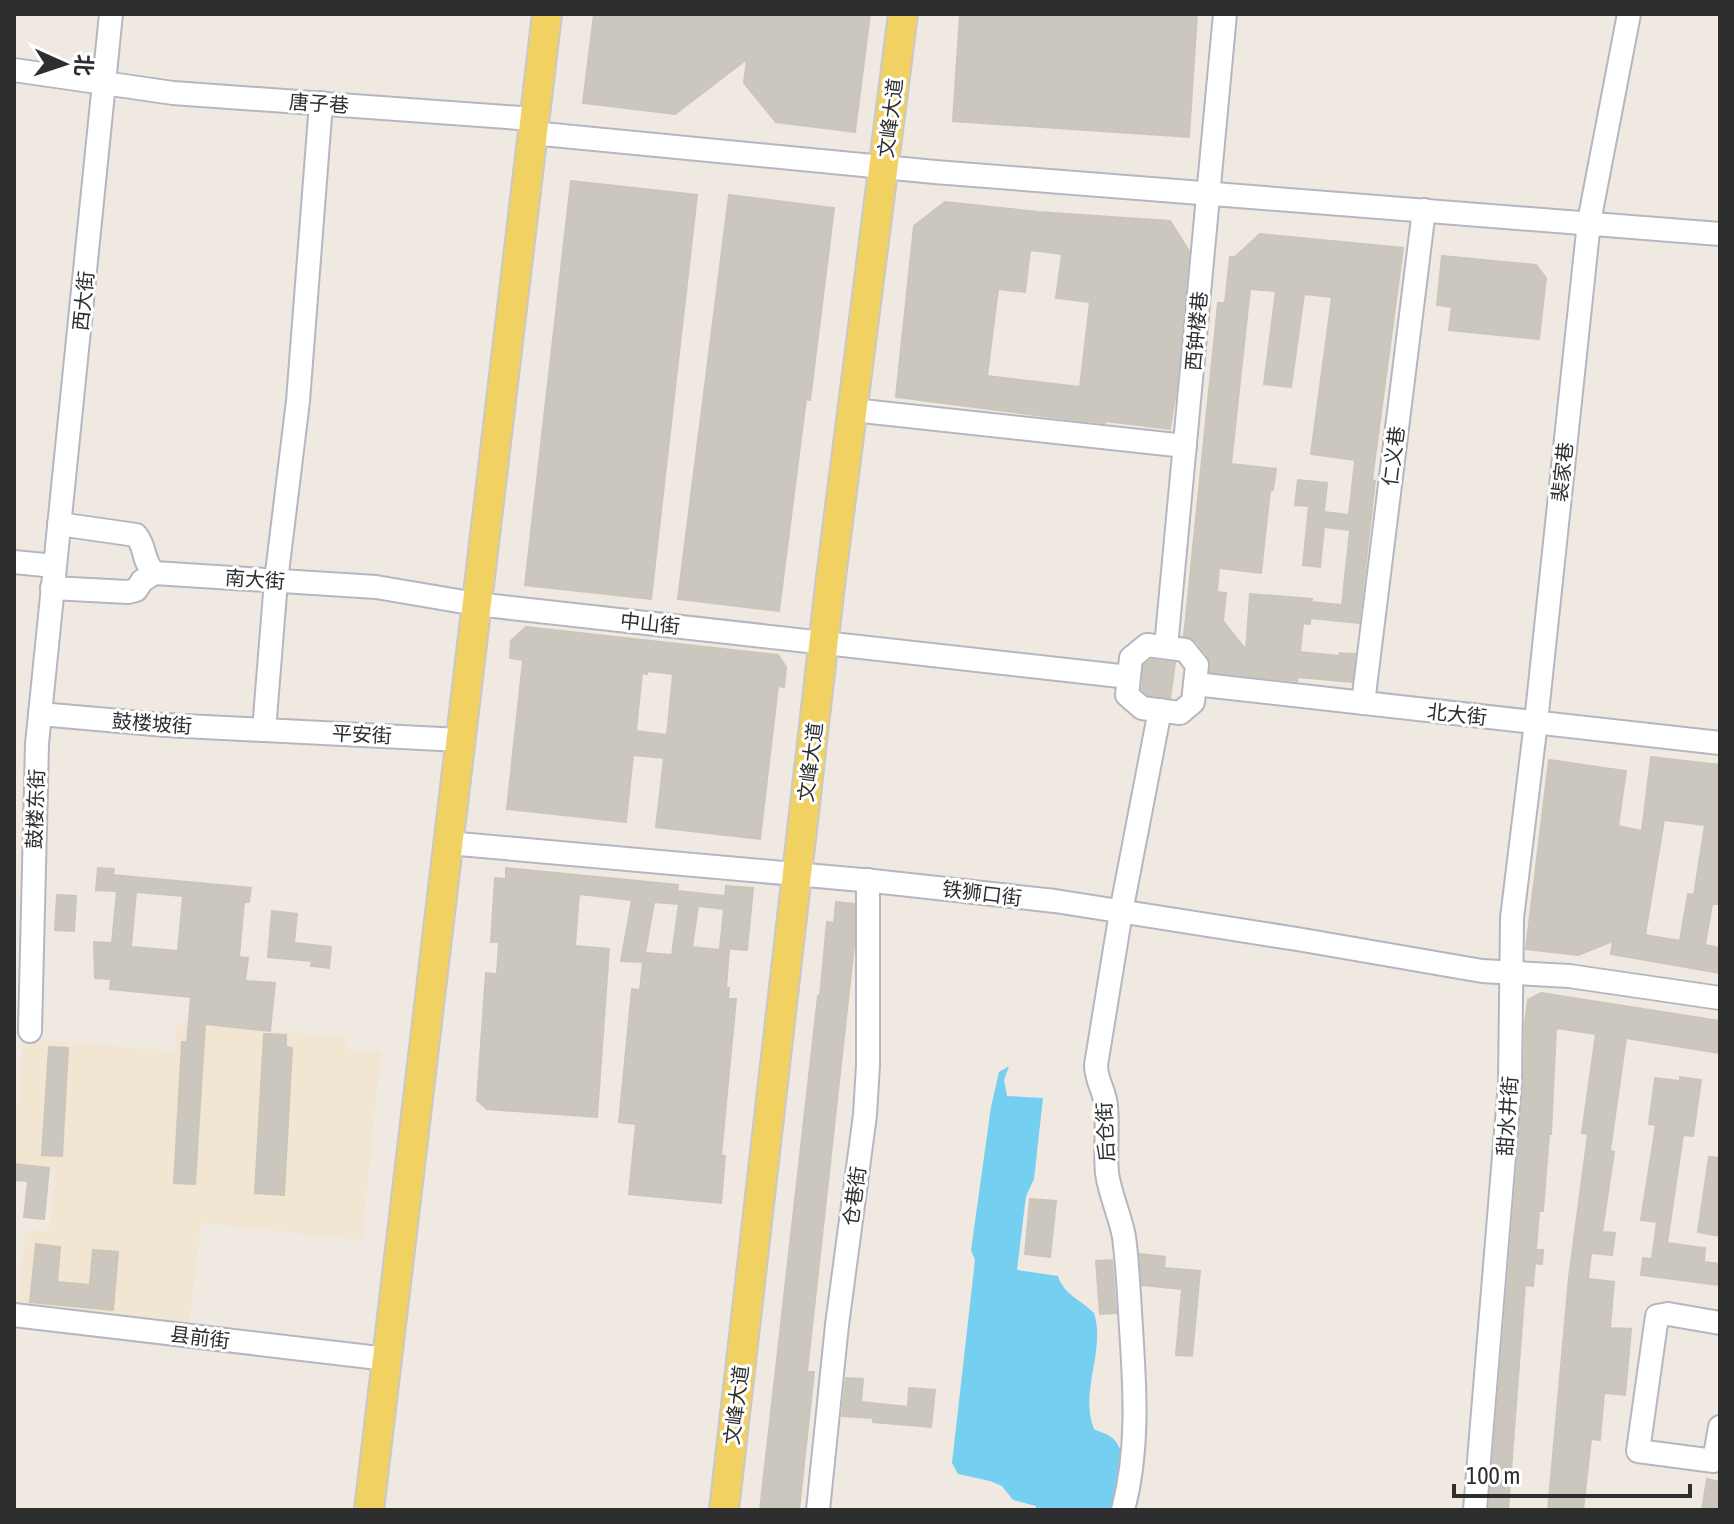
<svg xmlns="http://www.w3.org/2000/svg" width="1734" height="1524" font-family="'Asap Condensed','Noto Sans SC',sans-serif">
<style>
.education{fill:#f0e6d1}
.water{fill:#75cff0}
.building{fill:#cbc7bf;stroke:#cbc5ba;stroke-width:2;fill-rule:evenodd}
.lines{fill:none;stroke-linecap:round;stroke-linejoin:round}
.minor-casing{stroke:#b4b7c1;stroke-width:26}
.major-casing{stroke:#c9c9c9;stroke-width:32}
.minor{stroke:#fff;stroke-width:22}
.major{stroke:#f2d163;stroke-width:28}
.labels{text-anchor:middle;dominant-baseline:central;stroke-width:6;stroke-linejoin:round;paint-order:stroke}
.street-label{font-size:20px;fill:#2e2e2e;stroke:#fff}
</style>
<rect width="100%" height="100%" fill="#efe9e1"/>
<polygon class="education" points="177,1024 346,1037 345,1049 381,1052 362,1240 201,1223 189,1327 17,1308 26,1230 49,1231 56,1167 14,1163 14,1102 18,1102 23,1039 174,1051"/>
<path class="water" d="M 1009,1066 L 1004,1080 L 1007,1096 L 1043,1098 L 1034,1179 L 1026,1196 L 1017,1270 L 1058,1276 C 1063,1294 1081,1300 1094,1313 C 1106,1350 1079,1392 1094,1429 C 1099,1432 1106,1433 1111,1437 C 1132,1452 1117,1490 1113,1510 L 1036,1510 L 1036,1506 L 1013,1500 L 1002,1486 L 990,1481 L 958,1474 L 952,1463 L 975,1260 L 971,1250 L 991,1107 L 999,1072 Z"/>
<g class="building">
<polygon points="594,14 870,14 855,132 776,122 744,83 747,59 675,114 583,103"/>
<polygon points="960,14 1197,14 1189,137 953,121"/>
<polygon points="571,181 697,195 651,599 525,585"/>
<polygon points="729,195 834,208 810,400 806,399 779,611 678,599"/>
<path d="M 945,202 L 1038,212 L 1170,221 L 1189,251 L 1176,391 L 1170,429 L 1105,421 L 1105,423 L 1067,419 L 896,397 L 914,226 ZM 1030,250 L 1062,254 L 1056,298 L 1090,302 L 1080,387 L 987,376 L 998,289 L 1025,292 Z"/>
<path d="M 1260,234 L 1403,248 L 1372,480 L 1375,481 L 1359,623 L 1310,618 L 1310,624 L 1303,623 L 1300,652 L 1339,656 L 1340,653 L 1355,654 L 1352,682 L 1297,677 L 1297,681 L 1210,672 L 1208,656 L 1196,641 L 1184,636 L 1218,303 L 1225,303 L 1230,257 L 1235,257 ZM 1250,289 L 1276,291 L 1264,384 L 1291,387 L 1304,294 L 1332,297 L 1311,454 L 1355,460 L 1349,515 L 1324,512 L 1327,483 L 1298,480 L 1295,505 L 1309,506 L 1303,565 L 1320,567 L 1324,527 L 1350,530 L 1342,605 L 1311,602 L 1312,599 L 1250,594 L 1246,650 L 1223,621 L 1226,593 L 1217,592 L 1219,568 L 1261,573 L 1270,490 L 1273,490 L 1276,469 L 1231,464 Z"/>
<polygon points="1442,256 1536,265 1546,278 1539,339 1449,330 1452,307 1437,305"/>
<path d="M 526,627 L 778,655 L 786,667 L 784,687 L 778,686 L 760,839 L 656,827 L 664,758 L 633,755 L 626,822 L 507,809 L 523,660 L 510,658 L 511,641 ZM 648,671 L 673,674 L 667,735 L 636,731 L 642,673 L 647,674 Z"/>
<polygon points="1151,660 1175,663 1170,698 1148,695 1142,689 1144,665"/>
<path d="M 1651,757 L 1720,765 L 1720,884 L 1717,904 L 1712,904 L 1705,945 L 1720,948 L 1720,973 L 1611,954 L 1613,941 L 1578,955 L 1526,949 L 1549,760 L 1626,771 L 1618,826 L 1642,831 ZM 1664,820 L 1705,825 L 1694,895 L 1688,894 L 1680,941 L 1645,935 Z"/>
<path d="M 98,868 L 114,869 L 113,875 L 251,888 L 249,902 L 244,902 L 239,957 L 248,958 L 245,981 L 275,983 L 270,1031 L 205,1024 L 195,1184 L 174,1183 L 182,1042 L 187,1042 L 191,997 L 110,989 L 111,979 L 95,978 L 94,942 L 112,943 L 117,891 L 96,890 ZM 136,892 L 183,896 L 178,951 L 131,947 Z"/>
<path d="M 506,868 L 678,885 L 677,891 L 725,896 L 726,886 L 753,888 L 747,950 L 720,948 L 724,909 L 698,906 L 692,947 L 729,951 L 726,988 L 729,988 L 728,999 L 736,999 L 721,1156 L 725,1156 L 721,1203 L 629,1194 L 636,1124 L 619,1122 L 632,989 L 640,990 L 643,962 L 621,961 L 632,900 L 579,894 L 575,946 L 609,949 L 597,1117 L 487,1109 L 477,1100 L 486,973 L 497,974 L 499,942 L 491,942 L 495,878 L 506,879 ZM 654,902 L 679,904 L 672,955 L 645,953 Z"/>
<polygon points="57,895 76,896 74,931 55,930"/>
<polygon points="836,902 854,904 854,946 807,1372 814,1372 799,1510 760,1510 818,996 820,996 827,922 834,923"/>
<polygon points="272,911 297,914 294,943 331,947 329,968 311,966 312,961 268,957"/>
<polygon points="1541,993 1720,1021 1720,1053 1626,1038 1610,1151 1614,1152 1602,1232 1615,1233 1612,1255 1591,1253 1588,1279 1614,1282 1610,1328 1631,1329 1625,1395 1604,1393 1600,1440 1591,1439 1583,1510 1548,1510 1569,1277 1588,1134 1582,1133 1596,1034 1556,1028 1551,1134 1549,1134 1543,1211 1539,1211 1536,1250 1543,1250 1542,1264 1535,1263 1533,1286 1525,1285 1508,1510 1489,1510 1524,1084 1525,1023 1528,1000"/>
<polygon points="264,1034 286,1035 286,1047 292,1048 284,1195 255,1193"/>
<polygon points="49,1047 68,1048 62,1156 42,1155"/>
<polygon points="1680,1077 1701,1080 1693,1136 1683,1135 1667,1243 1705,1248 1704,1262 1720,1264 1720,1285 1641,1275 1643,1258 1652,1259 1657,1222 1641,1220 1656,1125 1649,1124 1655,1078 1680,1081"/>
<polygon points="1709,1157 1720,1158 1720,1236 1698,1232"/>
<polygon points="14,1164 49,1168 44,1219 24,1217 28,1181 14,1180"/>
<polygon points="1030,1199 1056,1201 1050,1257 1025,1254"/>
<polygon points="36,1244 60,1247 57,1282 90,1285 93,1250 118,1252 113,1310 30,1302"/>
<polygon points="1140,1254 1165,1257 1164,1268 1200,1271 1192,1356 1176,1355 1182,1289 1142,1285"/>
<polygon points="1112,1260 1116,1313 1100,1314 1096,1261"/>
<polygon points="846,1378 863,1379 861,1402 908,1407 909,1388 935,1390 931,1427 873,1422 873,1418 842,1416"/>
<polygon points="1707,1479 1720,1482 1720,1510 1702,1510"/>
</g>
<g class="lines">
<g class="minor-casing">
<g id="minor">
<polyline points="14,70 173,93 534,119"/>
<polyline points="532,133 935,172 1720,234"/>
<polyline points="853,410 1185,446"/>
<path d="M 59,524 L 136,535 C 147,549 141,558 154,573 L 376,587 L 476,604 L 1129,677"/>
<polyline points="14,562 54,566"/>
<polyline points="52,588 128,592 136,590 142,581 154,573"/>
<polygon points="1147,645 1185,650 1197,665 1193,702 1180,713 1142,708 1127,695 1131,658"/>
<polyline points="1166,647 1225,14"/>
<polyline points="1195,684 1720,743"/>
<polyline points="1363,703 1424,210"/>
<polyline points="40,714 165,725 460,740"/>
<polyline points="264,730 276,581 298,401 321,103"/>
<polyline points="448,843 873,881 1055,901 1297,939 1482,971 1569,976 1720,998"/>
<polyline points="30,1031 37,744 111,14"/>
<polyline points="14,1315 387,1359"/>
<polyline points="1720,1323 1668,1314 1657,1316 1638,1451 1714,1461 1720,1427"/>
<polyline points="818,1510 837,1325 865,1115 868,1065 868,880"/>
<path d="M 1123,1510 C 1139,1450 1135,1389 1131,1328 C 1129,1298 1128,1267 1124,1237 C 1120,1215 1110,1195 1107,1173 C 1105,1151 1108,1128 1106,1106 C 1105,1091 1096,1081 1096,1065 L 1121,912 L 1160,710"/>
<polyline points="1475,1510 1510,1083 1512,918 1536,722 1589,222 1629,14"/>
</g>
</g>
<g class="major-casing">
<g id="major">
<polyline points="369,1510 547,14"/>
<polyline points="724,1510 831,577 903,14"/>
</g>
</g>
<use href="#minor" class="minor"/>
<use href="#major" class="major"/>
</g>
<g class="labels">
<g class="street-label">
<text transform="translate(319 103) rotate(4)">唐子巷</text>
<text transform="translate(890 118) rotate(-83)">文峰大道</text>
<text transform="translate(83 301) rotate(-84)">西大街</text>
<text transform="translate(1196 331) rotate(-85)">西钟楼巷</text>
<text transform="translate(1393 456) rotate(-83)">仁义巷</text>
<text transform="translate(1562 472) rotate(-84)">裴家巷</text>
<text transform="translate(255 579) rotate(4)">南大街</text>
<text transform="translate(650 623) rotate(6)">中山街</text>
<text transform="translate(1457 714) rotate(6)">北大街</text>
<text transform="translate(152 723) rotate(4)">鼓楼坡街</text>
<text transform="translate(362 734) rotate(3)">平安街</text>
<text transform="translate(810 762) rotate(-83)">文峰大道</text>
<text transform="translate(35 809) rotate(-88)">鼓楼东街</text>
<text transform="translate(982 893) rotate(7)">铁狮口街</text>
<text transform="translate(1507 1116) rotate(-86)">甜水井街</text>
<text transform="translate(1105 1132) rotate(-93)">后仓街</text>
<text transform="translate(854 1196) rotate(-82)">仓巷街</text>
<text transform="translate(200 1337) rotate(7)">县前街</text>
<text transform="translate(736 1405) rotate(-83)">文峰大道</text>
</g>
</g>
<rect width="1734" height="1524" fill="none" stroke="#2e2e2e" stroke-width="32"/>
<g transform="translate(64 64) rotate(93)" stroke="#ffffff" stroke-width="6" paint-order="stroke">
<path d="M0-6L14 30L0 20L-14 30Z" fill="#2e2e2e"/>
<text y="-12" font-size="22" font-weight="bold" text-anchor="middle" fill="#2e2e2e">北</text>
</g>
<path d="M1454 1484v12h236v-12" fill="none" stroke="#2e2e2e" stroke-width="4"/>
<text x="1466" y="1484" font-size="24" fill="#2e2e2e" stroke="#ffffff" stroke-width="6" paint-order="stroke">100 m</text>
</svg>
